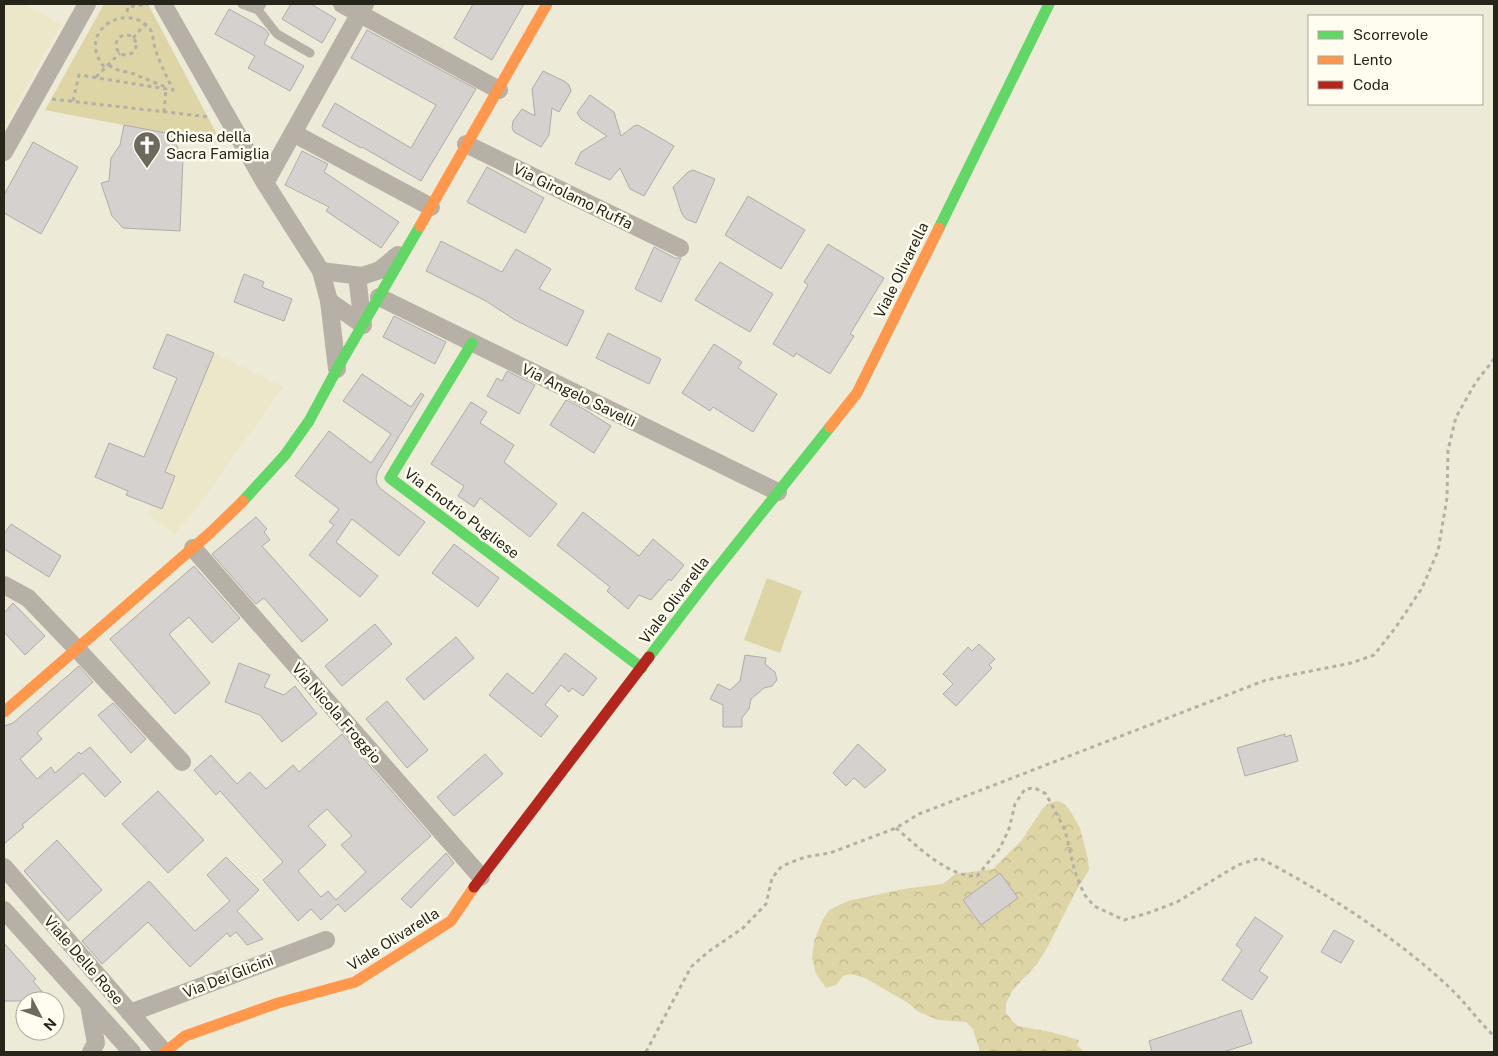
<svg xmlns="http://www.w3.org/2000/svg" width="1498" height="1056" font-family="'Public Sans',sans-serif">
<style>
.built{fill:#ece7c9}
.forest{fill:url(#forest-crowns)}
.green{fill:#ddd5a6}
.building{fill:#d5d1ce;stroke:#afaba8;fill-rule:evenodd}
.lines{fill:none;stroke-linecap:round;stroke-linejoin:round}
.path{stroke:#b4b0a5;stroke-width:3;stroke-dasharray:4 4;stroke-linecap:butt}
.lane{stroke:#b6b0a6;stroke-width:9}
.street{stroke:#b6b0a6;stroke-width:18}
.fast{stroke:#63d668;stroke-width:11}
.slow{stroke:#ff974d;stroke-width:11}
.jam{stroke:#b3261e;stroke-width:11}
.labels{text-anchor:middle;dominant-baseline:central;stroke-width:5;stroke-linejoin:round;paint-order:stroke}
.poi-label{font-size:15px;fill:#272519;stroke:#fffdf0;text-anchor:start}
.street-label{font-size:15px;fill:#272519;stroke:#fffdf0}
</style>
<defs>
<pattern id="forest-crowns" width="20" height="18" patternUnits="userSpaceOnUse" patternTransform="scale(1.25)"><rect width="20" height="18" fill="#ddd5a6"/><path d="M2 6a3 3 0 1 1 6 0M12 15a3 3 0 1 1 6 0" fill="none" stroke="#beb78e"/></pattern>
</defs>
<rect width="100%" height="100%" fill="#eeead8"/>
<g class="built">
<polygon points="4,4 23,4 61,24 4,127"/>
<polygon points="214,353 283,387 195,511 174,535 148,514 151,505 162,509 175,476 165,472"/>
</g>
<polygon class="forest" points="1058,801 1064,804 1069,809 1080,828 1088,859 1089,870 1076,891 1047,948 1037,964 1013,990 1006,1003 1006,1013 1012,1021 1018,1026 1051,1032 1079,1040 1077,1045 1084,1052 980,1052 973,1029 966,1022 938,1020 919,1012 908,1003 865,978 851,974 843,976 836,985 826,988 816,974 812,958 814,942 822,921 829,910 848,901 903,889 943,884 955,874 993,869 1021,841 1043,808 1049,803"/>
<g class="green">
<polygon points="104,4 148,4 222,144 45,110"/>
<polygon points="767,578 802,591 780,653 744,640"/>
</g>
<g class="building">
<polygon points="291,4 311,4 336,19 322,43 282,19"/>
<polygon points="473,4 524,4 492,60 454,38"/>
<polygon points="229,9 265,29 269,34 264,44 304,66 290,91 248,68 255,56 215,34"/>
<polygon points="367,30 476,89 421,181 362,147 361,148 322,126 335,103 411,148 436,105 351,58"/>
<polygon points="543,71 564,81 569,85 571,91 559,112 552,108 549,135 541,147 514,132 512,128 513,121 522,109 535,116 532,89"/>
<polygon points="590,95 614,112 621,136 634,126 638,125 674,146 644,196 630,189 620,168 610,180 575,164 581,152 607,136 581,119 577,113"/>
<polygon points="124,125 171,134 183,158 180,231 123,228 112,216 101,183 109,181 111,158 120,145"/>
<polygon points="33,142 78,167 41,234 4,213 4,195"/>
<polygon points="302,151 328,164 324,172 399,222 381,248 326,211 329,207 285,185"/>
<polygon points="487,167 544,198 525,233 467,202"/>
<polygon points="693,170 715,179 696,223 686,219 682,214 673,187 688,172"/>
<polygon points="748,196 805,230 781,269 725,235"/>
<polygon points="441,241 502,272 516,249 551,269 539,289 584,311 567,346 515,320 486,301 426,271"/>
<polygon points="828,244 884,278 850,334 854,336 830,374 796,353 794,357 773,344 808,285 804,282"/>
<polygon points="654,247 675,258 681,258 661,302 635,289"/>
<polygon points="720,262 773,294 750,332 695,300"/>
<polygon points="244,274 264,282 262,287 292,299 284,321 234,302"/>
<polygon points="394,316 446,342 435,364 383,337"/>
<polygon points="608,333 661,359 649,384 596,358"/>
<polygon points="167,334 214,353 165,472 175,476 162,509 126,495 128,491 95,477 109,443 144,457 177,378 153,368"/>
<polygon points="714,344 742,362 738,368 777,394 753,432 713,407 710,411 682,393"/>
<polygon points="507,371 535,385 519,414 487,396 497,378 502,381"/>
<polygon points="362,374 411,407 421,393 424,395 378,471 376,478 377,484 381,489 425,522 399,556 352,519 336,542 378,576 360,597 309,555 334,525 329,522 339,509 295,476 329,431 371,463 391,434 343,401"/>
<polygon points="566,400 584,409 611,426 594,453 550,425"/>
<polygon points="471,402 487,412 480,423 514,445 504,462 557,504 530,537 480,498 474,507 458,496 464,486 431,464"/>
<polygon points="583,512 639,556 653,539 684,565 671,581 669,579 651,600 639,595 628,609 607,591 610,587 557,545"/>
<polygon points="256,517 267,529 264,532 270,540 262,546 328,620 302,642 264,598 256,604 212,554"/>
<polygon points="11,524 61,556 49,577 4,549 4,534"/>
<polygon points="454,544 499,578 478,607 432,573"/>
<polygon points="194,566 240,618 212,643 189,617 169,634 210,683 175,714 110,639"/>
<polygon points="13,603 45,636 25,655 4,632 4,613"/>
<polygon points="375,624 392,644 342,686 325,666"/>
<polygon points="456,637 474,658 424,700 406,679"/>
<polygon points="979,644 995,659 989,665 992,668 956,706 943,694 953,684 943,674 968,647 972,651"/>
<polygon points="565,653 597,678 583,696 572,688 569,692 561,685 545,705 558,716 541,737 489,695 507,673 533,694"/>
<polygon points="745,655 766,658 765,664 775,672 777,680 772,686 764,688 751,699 749,709 742,718 742,727 723,727 723,705 710,699 718,684 730,690 740,681"/>
<polygon points="239,663 270,675 264,687 284,695 295,686 317,714 282,742 260,715 225,702"/>
<polygon points="79,666 93,682 37,733 42,739 20,759 37,779 51,767 55,773 79,752 81,754 90,747 121,782 105,797 83,773 22,825 24,827 4,844 4,726 13,723"/>
<polygon points="387,701 428,750 407,768 366,719"/>
<polygon points="113,703 146,739 131,753 98,715"/>
<path d="M 342,734 L 431,836 L 345,912 L 338,904 L 321,920 L 311,909 L 298,921 L 263,880 L 283,862 L 220,791 L 216,795 L 194,770 L 211,755 L 237,784 L 250,772 L 266,789 L 293,765 L 299,772 ZM 327,809 L 352,836 L 341,845 L 366,872 L 336,900 L 328,891 L 321,897 L 298,871 L 326,845 L 308,826 Z"/>
<polygon points="1285,734 1285,737 1291,735 1298,761 1245,776 1237,748"/>
<polygon points="858,744 886,770 865,788 854,778 846,786 833,773"/>
<polygon points="485,754 503,774 454,816 437,797"/>
<polygon points="158,791 204,840 168,873 122,824"/>
<polygon points="57,840 102,890 68,921 24,871"/>
<polygon points="446,853 454,863 411,908 401,899"/>
<polygon points="226,857 259,890 237,911 263,939 247,945 236,932 230,937 227,933 190,967 148,922 102,964 82,941 149,881 195,931 230,901 207,875"/>
<polygon points="1000,873 1018,898 981,925 963,900"/>
<polygon points="1255,917 1283,936 1259,971 1268,977 1252,1000 1222,980 1242,950 1236,945"/>
<polygon points="1334,930 1354,941 1341,963 1321,952"/>
<polygon points="4,943 36,979 33,981 50,1001 4,1001"/>
<polygon points="1241,1010 1252,1043 1223,1052 1152,1052 1149,1041"/>
</g>
<g class="lines">
<g class="path">
<polyline points="127,12 128,7 148,4"/>
<circle cx="126" cy="45" r="10"/>
<polyline points="133,38 146,23"/>
<polyline points="109,65 114,69 134,74 168,88"/>
<polyline points="96,77 120,53"/>
<polyline points="52,99 210,117"/>
<path d="M 73,101 L 79,75 L 173,90 C 167,77 160,64 156,51 C 153,44 154,36 150,29 C 126,0 74,32 105,68"/>
<polyline points="164,112 166,89"/>
<path d="M 896,828 C 916,845 949,878 977,876 L 1000,848 L 1009,829 L 1015,804 L 1025,789 L 1035,788 L 1046,794 L 1065,830 L 1075,872 L 1084,894 L 1094,906 L 1124,920 L 1151,912 L 1177,902 L 1238,865 L 1260,858 C 1324,892 1398,938 1451,989 C 1466,1003 1478,1021 1494,1036"/>
<polyline points="646,1052 691,967 708,952 743,928 766,904 772,878 782,866 805,857 830,853 896,828 919,814 1266,680 1351,663 1374,655 1396,627 1422,588 1438,551 1447,498 1448,450 1456,417 1476,382 1494,359"/>
</g>
<g class="lane">
<polyline points="242,4 258,10 262,4"/>
<polyline points="258,10 277,34 310,53"/>
</g>
<g class="street">
<polyline points="163,4 265,183 321,271 329,301 337,369"/>
<polyline points="342,4 499,90"/>
<polyline points="293,133 431,207"/>
<polyline points="466,144 680,248"/>
<polyline points="4,152 87,4"/>
<polyline points="265,183 365,4"/>
<polyline points="321,271 362,276 380,270 398,255"/>
<polyline points="379,297 778,492"/>
<polyline points="329,301 363,325 357,276"/>
<polyline points="193,548 481,877"/>
<polyline points="4,585 28,598 77,649 182,762"/>
<polyline points="4,867 164,1052"/>
<polyline points="4,910 132,1052"/>
<polyline points="89,1005 96,1043 91,1052"/>
<polyline points="130,1013 326,940"/>
</g>
<g class="fast">
<polyline points="939,228 1049,4"/>
<polyline points="472,343 390,478 642,668"/>
<polyline points="243,501 285,455 309,421 337,369 420,226"/>
<polyline points="649,657 704,585 830,427"/>
</g>
<g class="slow">
<polyline points="420,226 547,4"/>
<polyline points="830,427 857,393 939,228"/>
<polyline points="4,712 210,533 243,501"/>
<polyline points="165,1052 185,1036 278,1003 355,982 451,921 474,887"/>
</g>
<polyline class="jam" points="474,887 649,657"/>
</g>
<defs>
<g id="church-pin" transform="scale(1.4375)"><path d="M0 17L-7.5 6A9.5 9.5 0 1 1 7.5 6Z" fill="#6d6a5c" stroke="#fffdf0"/><path d="M-1.2-6h2.4v3.5h3.3v2.4h-3.3V6h-2.4V-.1h-3.3v-2.4h3.3Z" fill="#fff"/></g>
</defs>
<g fill-rule="evenodd">
<use href="#church-pin" x="147" y="145"/>
</g>
<g class="labels">
<g class="poi-label">
<text x="166" y="136">Chiesa della<tspan x="166" dy="17">Sacra Famiglia</tspan></text>
</g>
<g class="street-label">
<text transform="translate(573 196) rotate(26)">Via Girolamo Ruffa</text>
<text transform="translate(901 270) rotate(-64)">Viale Olivarella</text>
<text transform="translate(579 395) rotate(26)">Via Angelo Savelli</text>
<text transform="translate(462 513) rotate(37)">Via Enotrio Pugliese</text>
<text transform="translate(674 600) rotate(-53)">Viale Olivarella</text>
<text transform="translate(337 713) rotate(49)">Via Nicola Froggio</text>
<text transform="translate(393 939) rotate(-32)">Viale Olivarella</text>
<text transform="translate(84 960) rotate(49)">Viale Delle Rose</text>
<text transform="translate(228 976) rotate(-21)">Via Dei Glicini</text>
</g>
</g>
<rect width="1498" height="1056" fill="none" stroke="#272519" stroke-width="10"/>
<rect x="1308" y="15" width="175" height="90" fill="#fffdf0" stroke="#a9a79a"/>
<rect x="1318" y="31" width="25" height="8" fill="#63d668" stroke="#a9a79a"/>
<text x="1353" y="40" font-size="15" fill="#272519">Scorrevole</text>
<rect x="1318" y="56" width="25" height="8" fill="#ff974d" stroke="#a9a79a"/>
<text x="1353" y="65" font-size="15" fill="#272519">Lento</text>
<rect x="1318" y="81" width="25" height="8" fill="#b3261e" stroke="#a9a79a"/>
<text x="1353" y="90" font-size="15" fill="#272519">Coda</text>
<g transform="translate(40 1016) rotate(131)"><circle r="24" fill="#fffdf0" stroke="#a9a79a"/>
<path d="M0-4L9 19L0 12L-9 19Z" fill="#6d6a5c"/>
<text y="-8" font-size="14" font-weight="bold" text-anchor="middle" fill="#272519">N</text>
</g>
</svg>
